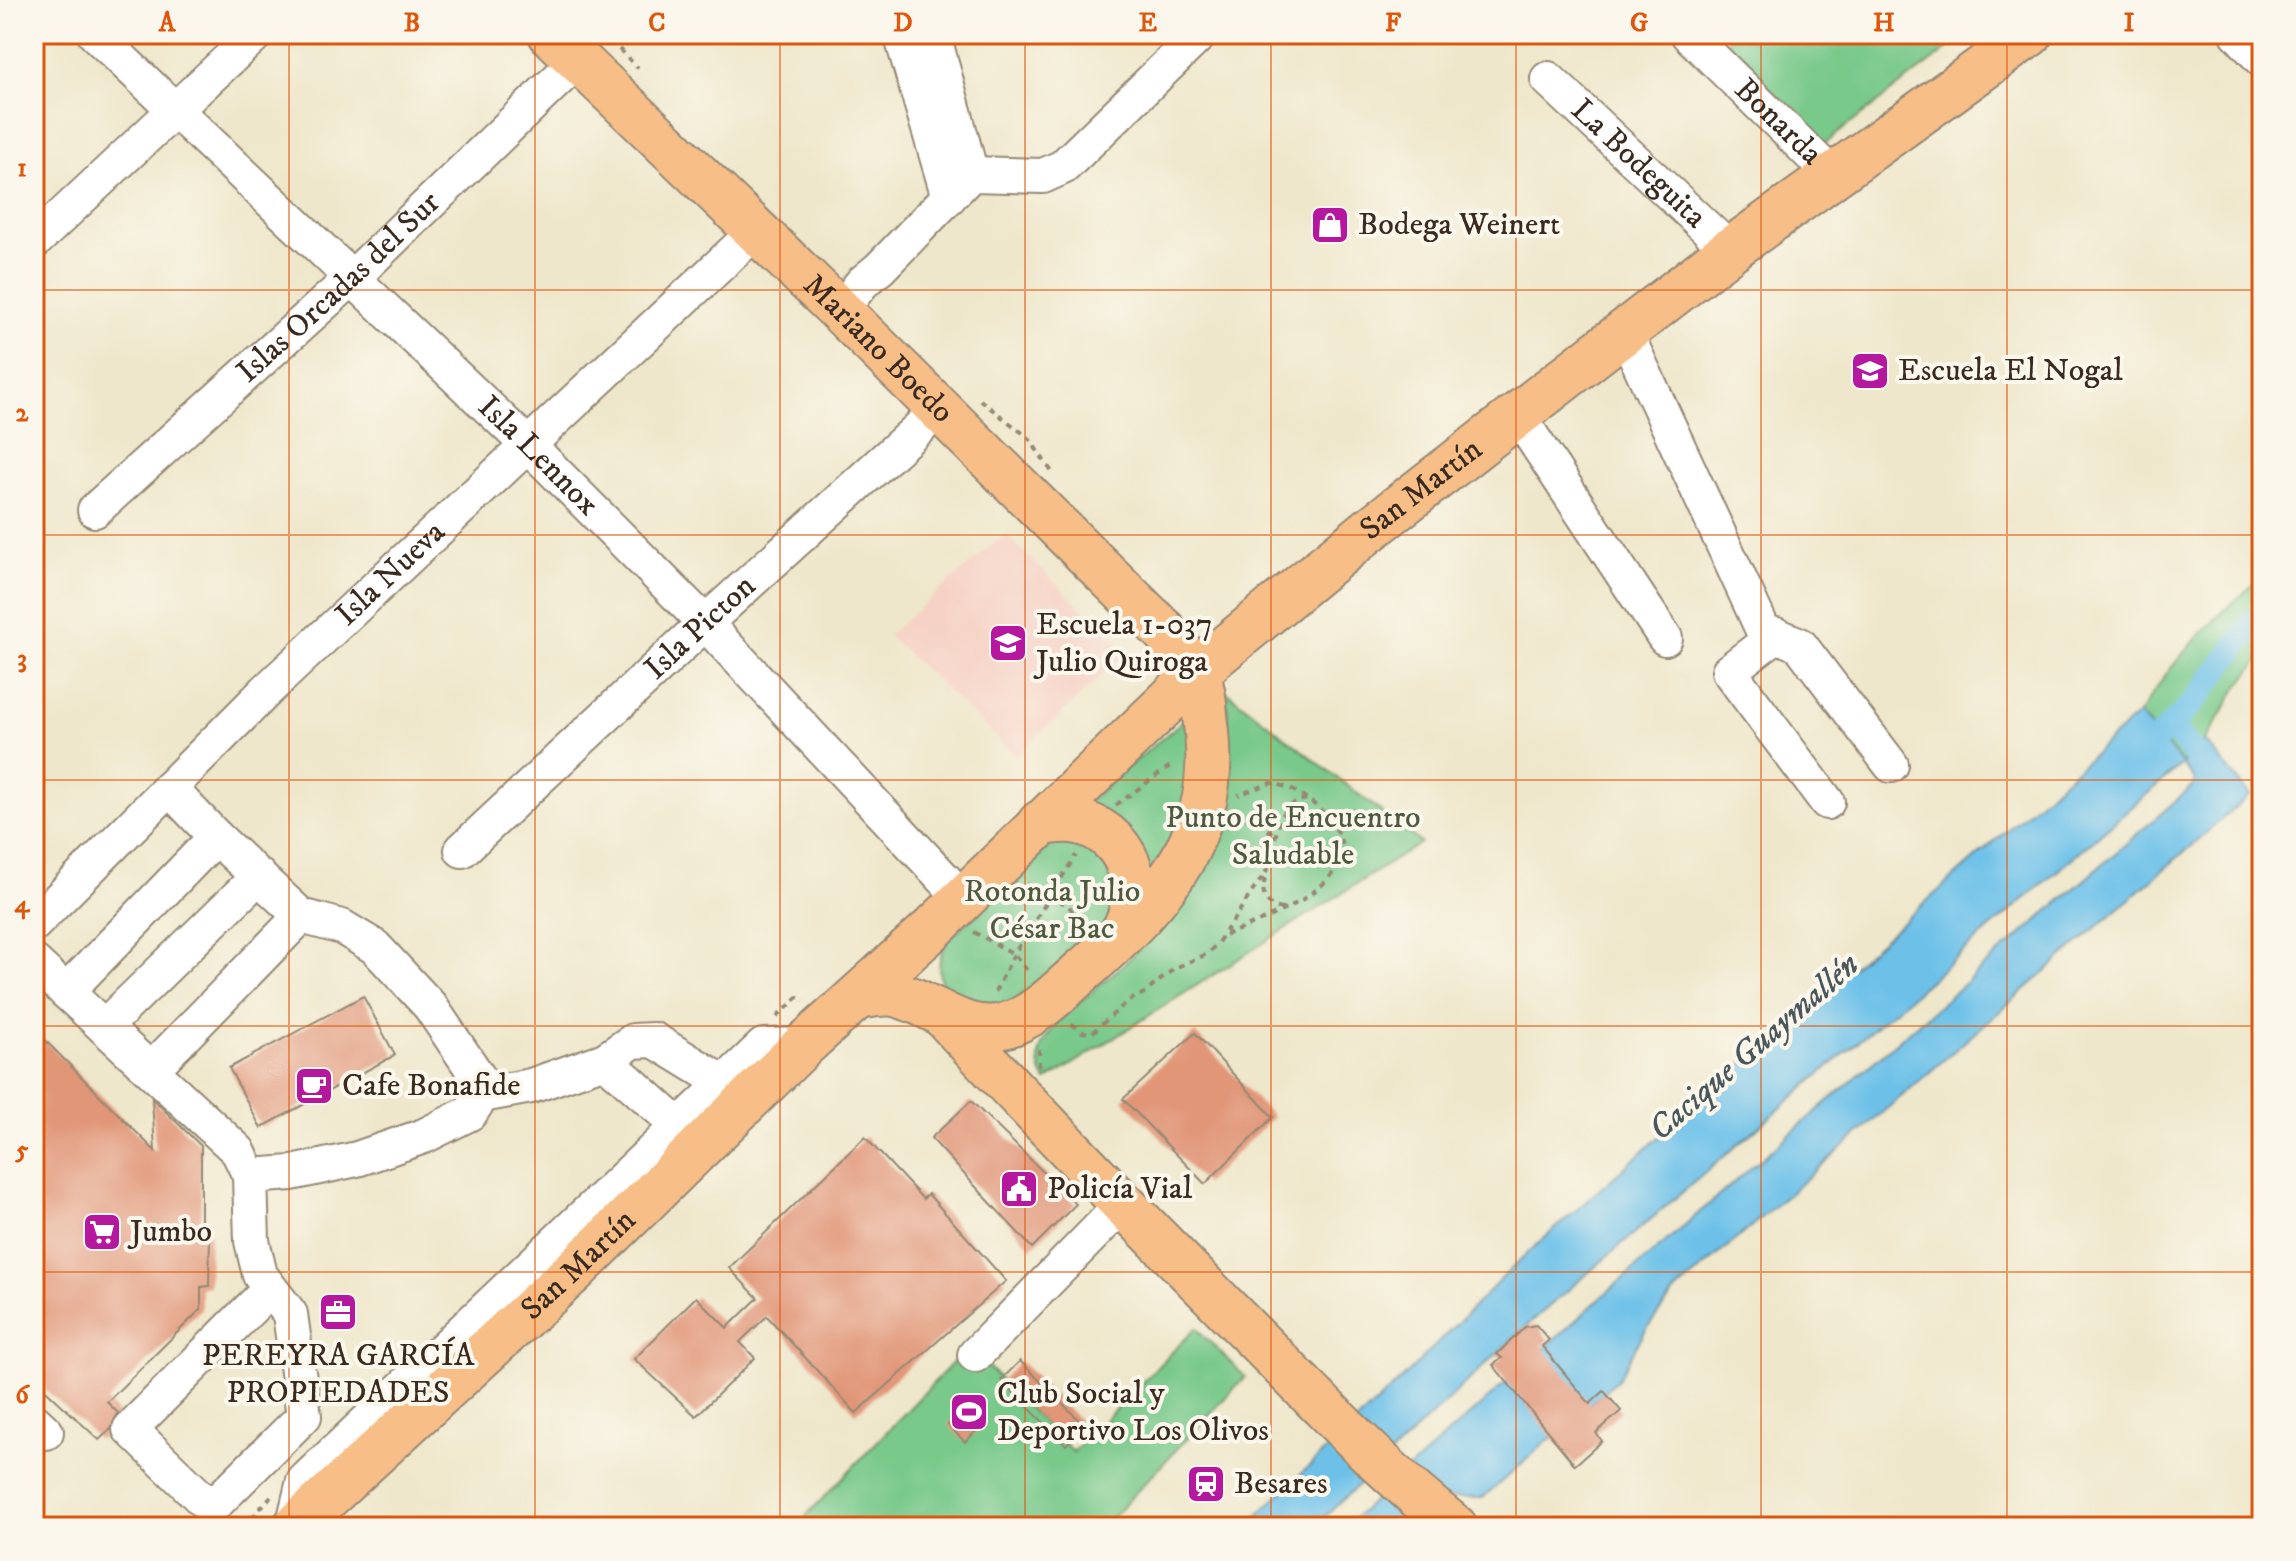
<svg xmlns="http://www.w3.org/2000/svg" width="2296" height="1561" font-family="'IM FELL DW Pica',serif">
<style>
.built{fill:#f6d1c5}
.green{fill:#79c98b;stroke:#5a7a54;stroke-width:2}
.water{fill:#6dc1e9;stroke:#547684;stroke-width:2}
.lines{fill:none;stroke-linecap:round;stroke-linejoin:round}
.canal{stroke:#6dc1e9;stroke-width:24}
.building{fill:#e19678}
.minor-casing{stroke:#958874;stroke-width:38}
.major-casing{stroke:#958874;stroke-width:48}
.path{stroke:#958874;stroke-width:4;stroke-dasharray:6 6;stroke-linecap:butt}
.minor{stroke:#fff;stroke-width:34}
.major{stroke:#f7be88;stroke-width:44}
.grid{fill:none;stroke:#df570d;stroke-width:2;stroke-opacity:0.55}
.labels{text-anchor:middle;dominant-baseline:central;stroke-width:8;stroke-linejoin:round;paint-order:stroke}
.street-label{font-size:32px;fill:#3b2a1e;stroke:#fbf7ec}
.poi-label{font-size:32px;fill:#3b2a1e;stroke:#fbf7ec;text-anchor:start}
.park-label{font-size:32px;fill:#4e5a3f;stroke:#fbf7ec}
.water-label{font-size:34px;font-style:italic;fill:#4a575b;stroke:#fbf7ec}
.neatline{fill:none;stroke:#df570d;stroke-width:3}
.grid-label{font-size:26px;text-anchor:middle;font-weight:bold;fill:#df570d}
</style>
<rect width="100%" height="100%" fill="#fbf7ec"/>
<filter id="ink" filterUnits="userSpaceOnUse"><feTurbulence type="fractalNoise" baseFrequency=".0125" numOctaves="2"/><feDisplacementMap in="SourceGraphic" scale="16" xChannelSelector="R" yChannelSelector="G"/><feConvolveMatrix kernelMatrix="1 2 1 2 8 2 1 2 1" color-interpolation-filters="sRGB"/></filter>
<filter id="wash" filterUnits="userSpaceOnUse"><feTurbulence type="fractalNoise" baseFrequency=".006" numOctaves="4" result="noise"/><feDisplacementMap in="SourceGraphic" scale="32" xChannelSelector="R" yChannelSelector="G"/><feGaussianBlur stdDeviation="1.8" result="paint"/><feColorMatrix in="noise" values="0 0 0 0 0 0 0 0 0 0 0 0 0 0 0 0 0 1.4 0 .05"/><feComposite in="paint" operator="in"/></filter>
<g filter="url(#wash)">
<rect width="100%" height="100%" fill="#efe7cb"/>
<polygon class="built" points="1005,534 1127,652 1016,756 888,635"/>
<g class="green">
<polygon points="1734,34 1967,34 1824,144 1723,45"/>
<path d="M 2262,577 L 2262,657 L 2237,689 L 2205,741 L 2182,763 L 2139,714 C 2173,658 2212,620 2262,577 Z"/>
<path d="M 1226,691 L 1421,843 L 1046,1081 C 1031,1057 1042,1041 1058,1022 C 1098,985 1144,950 1179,908 C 1227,849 1233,764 1226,691 Z"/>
<polygon points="1186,718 1198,753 1159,881 1085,804"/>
<path d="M 1063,834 L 1107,860 L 1116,917 L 999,1014 L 947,994 C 936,978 938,960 945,943 Z"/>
<polygon points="1196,1328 1245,1377 1103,1527 809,1527 812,1523 805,1517 968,1347 1073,1452"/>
</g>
<polygon class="water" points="2139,714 2182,763 2205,741 2250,795 1675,1292 1645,1331 1618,1379 1483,1498 1442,1498 1410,1527 1344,1527 1604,1295 2193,786 2195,780 2182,764 1525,1327 1314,1527 1245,1527 1408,1373 1522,1258"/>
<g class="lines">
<g class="canal">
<polyline points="2172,727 2214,777"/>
<polyline points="2137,759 2194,702 2262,612"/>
</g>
</g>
<g id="blocks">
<g class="building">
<polygon points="363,996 395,1055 261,1128 229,1068"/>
<polygon points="34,1029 155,1151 152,1098 201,1146 201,1233 210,1233 209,1286 201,1287 201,1309 107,1402 118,1413 111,1429 99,1440 34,1379"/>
<polygon points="1195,1033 1273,1117 1205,1184 1123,1099"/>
<polygon points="971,1101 1076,1204 1032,1248 931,1138"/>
<polygon points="865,1137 923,1199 928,1194 1006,1281 856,1413 767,1316 740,1342 755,1358 696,1416 634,1359 696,1297 727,1328 758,1298 729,1268"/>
<polygon points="1536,1325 1549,1340 1542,1346 1590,1404 1604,1391 1621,1411 1596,1433 1602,1441 1575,1465 1493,1365 1502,1358 1497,1354 1525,1327"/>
<polygon points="1020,1361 1084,1425 1066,1445 1001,1380"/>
<polygon points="968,1406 985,1423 965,1442 948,1425"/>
</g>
</g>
</g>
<g filter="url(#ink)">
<use href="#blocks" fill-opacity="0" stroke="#958874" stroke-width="2"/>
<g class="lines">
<g class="minor-casing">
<g id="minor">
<path id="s1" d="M 95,34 L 529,446 L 705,623 L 962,898"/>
<polyline points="901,34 949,197"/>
<polyline points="933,34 971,174"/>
<path id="s2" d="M 1688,34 L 1834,177"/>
<polyline points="2238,34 2262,60"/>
<path id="s3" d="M 1548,79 L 1730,250"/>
<polyline points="34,242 256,34"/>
<polyline points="840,311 862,283 880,268 971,174 1043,176 1063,167 1200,34"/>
<polyline points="1625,332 1768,641"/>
<polyline points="1517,414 1665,638"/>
<path id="s4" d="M 95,510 L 353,277 L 578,60"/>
<polyline points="169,788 216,837 301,916 342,927 375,947 430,1006 478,1077 482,1095 470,1113 424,1136 357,1159 292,1173 250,1176"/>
<polyline points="1827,802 1729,671 1776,635 1800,645 1891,765"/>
<path id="s5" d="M 462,850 L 705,623 L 940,409"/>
<path id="s6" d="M 34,924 L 266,691 L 755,232"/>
<polyline points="34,962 238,1151 250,1176 252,1241 260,1275 290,1314 304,1416 211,1508 130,1429 270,1289"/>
<polyline points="66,992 216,837"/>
<polyline points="104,1027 259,876"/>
<polyline points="605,1060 679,1126"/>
<polyline points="151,1070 301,916"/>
<polyline points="482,1095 531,1086 605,1060 633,1041 654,1040 724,1083"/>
<polyline points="975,1355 1122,1205"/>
<polyline points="34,1421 46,1432"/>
<polyline points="293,1527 304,1481 724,1083 763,1046 804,1045"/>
</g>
</g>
<g class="major-casing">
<g id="major">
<path id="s7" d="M 551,34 L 840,311 L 1166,633 C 1175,645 1187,658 1195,671 C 1204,686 1204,708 1206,724 C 1221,835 1165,898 1087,967 C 1062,988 1036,1018 1003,1026 C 961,1035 933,1002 894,994 C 883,992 870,995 858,997"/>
<path d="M 1040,823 C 1051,822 1061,820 1072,821 C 1128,828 1150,892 1120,936"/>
<path d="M 944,1016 C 1044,1124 1148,1230 1252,1335 C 1318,1401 1382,1470 1455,1527"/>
<path id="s8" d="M 295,1527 L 576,1269 L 804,1045 L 931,930 L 1213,658 L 1368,531 L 1730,250 L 2030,34"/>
</g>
</g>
<g class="path">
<polyline points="619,49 638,68"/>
<polyline points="980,400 1028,437 1052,472"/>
<polyline points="1116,805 1174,763"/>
<path d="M 1234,819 C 1251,817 1264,823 1275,837"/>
<path d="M 1265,878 C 1261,895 1264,906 1283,909"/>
<polyline points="1027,884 1069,906 1082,926"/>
<polyline points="974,932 1014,954 1030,974"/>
<path d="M 1225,935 C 1264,920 1382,878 1328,818 C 1313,801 1294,787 1271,783 L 1238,795"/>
<polyline points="995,992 1014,954 1076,855"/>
<polyline points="777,1017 798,997 804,1001"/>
<path d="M 1072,1024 L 1082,1032 L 1092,1033 L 1127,1002 L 1146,992 L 1175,968 L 1207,954 L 1217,944 L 1267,870 C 1278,844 1272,803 1308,799"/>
<polyline points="1039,1049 1039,1068"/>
<polyline points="244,1527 271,1496"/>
</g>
<use href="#minor" class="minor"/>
<use href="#major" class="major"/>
</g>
</g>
<path class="grid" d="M 289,34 L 289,1527M 535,34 L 535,1527M 780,34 L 780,1527M 1025,34 L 1025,1527M 1271,34 L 1271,1527M 1516,34 L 1516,1527M 1761,34 L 1761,1527M 2007,34 L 2007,1527M 34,290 L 2262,290M 34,535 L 2262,535M 34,780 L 2262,780M 34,1026 L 2262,1026M 34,1272 L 2262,1272"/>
<defs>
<g id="shop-square" transform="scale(2)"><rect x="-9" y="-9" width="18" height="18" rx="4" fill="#b5179e" stroke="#fbf7ec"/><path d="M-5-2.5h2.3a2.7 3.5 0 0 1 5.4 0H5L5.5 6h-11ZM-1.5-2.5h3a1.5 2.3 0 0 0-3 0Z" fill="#fff"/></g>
<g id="school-square" transform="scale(2)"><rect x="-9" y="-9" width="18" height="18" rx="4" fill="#b5179e" stroke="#fbf7ec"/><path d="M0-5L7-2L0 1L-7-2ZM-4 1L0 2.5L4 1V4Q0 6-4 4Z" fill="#fff"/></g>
<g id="cafe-square" transform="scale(2)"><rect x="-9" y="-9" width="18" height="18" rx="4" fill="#b5179e" stroke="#fbf7ec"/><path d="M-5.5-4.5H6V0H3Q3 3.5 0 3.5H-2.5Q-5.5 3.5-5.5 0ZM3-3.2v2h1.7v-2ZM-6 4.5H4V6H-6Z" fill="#fff"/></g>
<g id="civic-square" transform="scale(2)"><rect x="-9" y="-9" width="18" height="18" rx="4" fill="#b5179e" stroke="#fbf7ec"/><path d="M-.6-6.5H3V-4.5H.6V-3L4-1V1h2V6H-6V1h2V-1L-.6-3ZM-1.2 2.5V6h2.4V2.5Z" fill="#fff"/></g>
<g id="supermarket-square" transform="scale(2)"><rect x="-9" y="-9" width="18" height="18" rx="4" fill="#b5179e" stroke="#fbf7ec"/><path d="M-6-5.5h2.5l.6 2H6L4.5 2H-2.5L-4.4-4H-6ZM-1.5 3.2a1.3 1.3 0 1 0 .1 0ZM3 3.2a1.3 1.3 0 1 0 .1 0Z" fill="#fff"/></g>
<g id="office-square" transform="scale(2)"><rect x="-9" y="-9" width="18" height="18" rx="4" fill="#b5179e" stroke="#fbf7ec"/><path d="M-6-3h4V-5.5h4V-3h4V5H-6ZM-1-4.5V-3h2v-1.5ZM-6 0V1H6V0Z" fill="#fff"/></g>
<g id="stadium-square" transform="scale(2)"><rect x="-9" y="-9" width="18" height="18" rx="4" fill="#b5179e" stroke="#fbf7ec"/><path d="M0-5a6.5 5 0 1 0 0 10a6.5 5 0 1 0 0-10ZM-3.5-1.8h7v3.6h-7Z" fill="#fff"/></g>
<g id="station-square" transform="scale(2)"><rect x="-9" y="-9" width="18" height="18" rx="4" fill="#b5179e" stroke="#fbf7ec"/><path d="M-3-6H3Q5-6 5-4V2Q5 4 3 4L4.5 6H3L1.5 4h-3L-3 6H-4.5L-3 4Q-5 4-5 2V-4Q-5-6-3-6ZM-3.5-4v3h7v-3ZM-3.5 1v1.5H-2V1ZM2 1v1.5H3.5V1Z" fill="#fff"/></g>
</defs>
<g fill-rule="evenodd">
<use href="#shop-square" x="1330" y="225"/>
<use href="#school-square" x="1870" y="371"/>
<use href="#school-square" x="1008" y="643"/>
<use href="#cafe-square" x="314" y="1086"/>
<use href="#civic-square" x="1019" y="1189"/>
<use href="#supermarket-square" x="102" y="1232"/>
<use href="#office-square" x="338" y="1312"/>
<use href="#stadium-square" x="969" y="1412"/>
<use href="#station-square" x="1206" y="1484"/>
</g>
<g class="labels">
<g class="street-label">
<text stroke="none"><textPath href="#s2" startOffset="126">Bonarda</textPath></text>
<text stroke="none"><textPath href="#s3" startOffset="124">La Bodeguita</textPath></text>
<text stroke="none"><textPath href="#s4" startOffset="330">Islas Orcadas del Sur</textPath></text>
<text stroke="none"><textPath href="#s7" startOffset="454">Mariano Boedo</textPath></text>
<text stroke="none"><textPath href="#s1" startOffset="612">Isla Lennox</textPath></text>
<text stroke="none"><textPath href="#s8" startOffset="1532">San Martín</textPath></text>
<text stroke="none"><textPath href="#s6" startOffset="500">Isla Nueva</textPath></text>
<text stroke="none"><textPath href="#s5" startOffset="326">Isla Picton</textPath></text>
<text stroke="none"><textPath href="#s8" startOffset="386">San Martín</textPath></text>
</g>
<g class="poi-label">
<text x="1358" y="225">Bodega Weinert</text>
<text x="1898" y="371">Escuela El Nogal</text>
<text x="1036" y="625">Escuela 1-037<tspan x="1036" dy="37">Julio Quiroga</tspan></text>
<text x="342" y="1086">Cafe Bonafide</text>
<text x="1047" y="1189">Policía Vial</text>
<text x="130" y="1232">Jumbo</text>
<text x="338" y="1356" text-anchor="middle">PEREYRA GARCÍA<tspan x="338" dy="37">PROPIEDADES</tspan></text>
<text x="997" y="1394">Club Social y<tspan x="997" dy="37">Deportivo Los Olivos</tspan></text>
<text x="1234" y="1484">Besares</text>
</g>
<g class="park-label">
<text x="1293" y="818">Punto de Encuentro<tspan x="1293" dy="37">Saludable</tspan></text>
<text x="1052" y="892">Rotonda Julio<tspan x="1052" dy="37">César Bac</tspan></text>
</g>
<g class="water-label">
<text transform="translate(1754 1047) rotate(-41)">Cacique Guaymallén</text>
</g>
</g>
<rect width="2296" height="1561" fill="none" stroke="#fbf7ec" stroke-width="88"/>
<rect x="44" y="44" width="2208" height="1473" class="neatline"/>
<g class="grid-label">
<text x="167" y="31">A</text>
<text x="412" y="31">B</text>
<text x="657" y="31">C</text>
<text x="903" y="31">D</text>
<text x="1148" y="31">E</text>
<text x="1393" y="31">F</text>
<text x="1639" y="31">G</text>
<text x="1884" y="31">H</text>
<text x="2129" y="31">I</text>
<text x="22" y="176">1</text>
<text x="22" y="421">2</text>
<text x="22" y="667">3</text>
<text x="22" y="912">4</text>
<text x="22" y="1158">5</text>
<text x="22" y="1403">6</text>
</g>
</svg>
